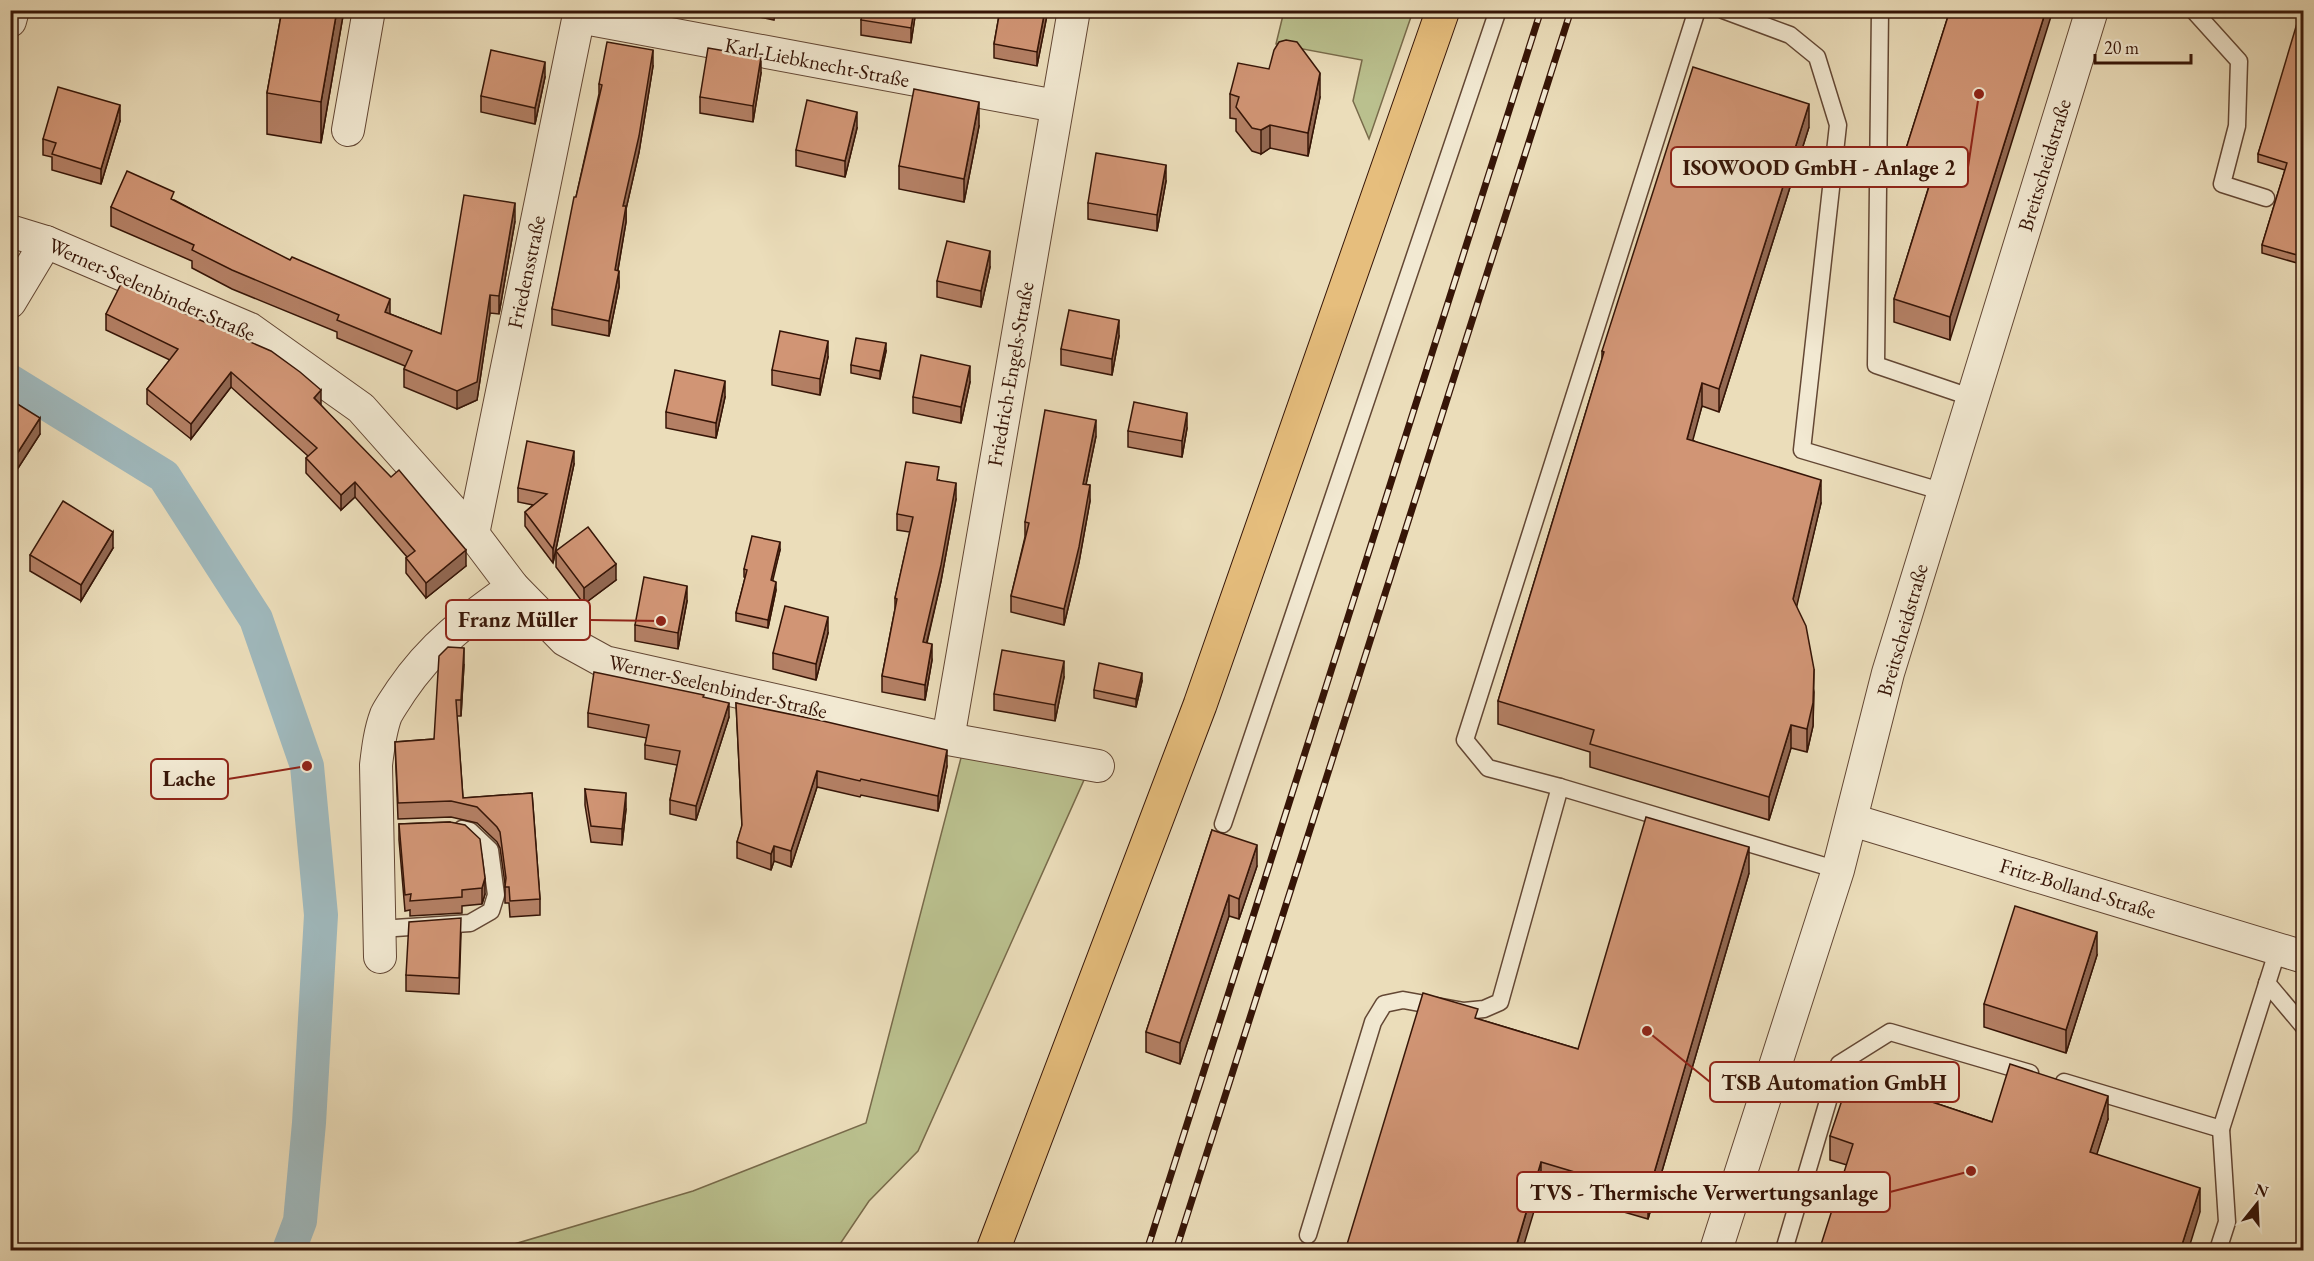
<svg xmlns="http://www.w3.org/2000/svg" width="2314" height="1261" font-family="'EB Garamond',serif">
<style>
.green{fill:#bac08e;stroke:#786a4a;stroke-width:1.5}
.lines{fill:none;stroke-linecap:round;stroke-linejoin:round}
.canal{stroke:#9fb8bc;stroke-width:34}
.service-casing{stroke:#634734;stroke-width:19}
.minor-casing{stroke:#634734;stroke-width:34}
.primary-casing{stroke:#361507;stroke-width:35}
.service{stroke:#f2e9d2;stroke-width:16}
.minor{stroke:#f2e9d2;stroke-width:32}
.primary{stroke:#e6be7d;stroke-width:33}
.rail-casing{stroke:#361507;stroke-width:7}
.rail{stroke:#f2e9d2;stroke-width:4.5;stroke-dasharray:14;stroke-linecap:butt}
.wall{fill:#b48065;stroke:#361507;stroke-width:1.5}
.shaded-wall{fill:#926852;stroke:#361507;stroke-width:1.5}
.building{fill:#d19575;stroke:#361507;stroke-width:1.5}
.labels{text-anchor:middle;dominant-baseline:central;stroke-width:5;stroke-linejoin:round;paint-order:stroke}
.street-label{font-size:21px;fill:#361507;stroke:#f2e9d2}
.leader{fill:none;stroke:#8f2418;stroke-width:2}
.callout-dot{fill:#8f2418;stroke:#f2e9d2;stroke-width:2}
.callout{fill:#f2e9d2;stroke:#8f2418;stroke-width:2}
.callout-label{font-size:22px;text-anchor:middle;font-weight:bold;fill:#361507}
</style>
<rect width="100%" height="100%" fill="#ebddba"/>
<filter id="stains"><feTurbulence type="fractalNoise" baseFrequency=".00333" numOctaves="4"/><feColorMatrix values="0 0 0 0 .2 0 0 0 0 .09 0 0 0 0 .02 0 0 0 .5 -.17"/></filter>
<radialGradient id="worn" r=".72"><stop offset=".6" stop-color="#630" stop-opacity="0"/><stop offset="1" stop-color="#630" stop-opacity=".3"/></radialGradient>
<g class="green">
<polygon points="1284,11 1413,11 1369,139 1353,101 1362,60 1276,44"/>
<polygon points="962,754 1088,771 918,1151 869,1201 836,1250 494,1250 693,1191 866,1123"/>
</g>
<g class="lines">
<polyline class="canal" points="10,381 164,476 256,619 307,766 321,915 309,1123 300,1221 289,1250"/>
<g class="service-casing">
<g id="service">
<polyline points="1697,10 1465,740 1488,768 1560,787 1838,870"/>
<polyline points="1723,10 1790,35 1817,57 1838,125 1802,450 1944,492"/>
<polyline points="1880,10 1876,365 1973,398"/>
<polyline points="2193,10 2239,61 2237,126 2222,184 2266,198"/>
<polyline points="1223,824 1498,10"/>
<polyline points="380,929 470,923 491,911 496,895 490,850 470,831 462,829"/>
<polyline points="2267,983 2304,1027"/>
<polyline points="2064,1082 2221,1129 2278,949"/>
<polyline points="1308,1235 1373,1022 1384,1004 1403,1000 1464,1011 1484,1009 1500,1002 1560,787"/>
<polyline points="1784,1250 1839,1064 1890,1032 2030,1073"/>
<polyline points="2218,1250 2227,1222 2221,1129"/>
</g>
</g>
<g class="minor-casing">
<g id="minor">
<polyline points="579,17 1056,106"/>
<polyline points="10,21 13,10"/>
<polyline points="348,130 369,10"/>
<polyline points="10,231 46,242 250,329 361,408 473,534 513,587 565,640 605,662 948,739 1098,766"/>
<polyline points="10,302 46,242"/>
<polyline points="473,534 580,10"/>
<polyline points="948,739 1074,10"/>
<polyline points="1852,820 2304,957"/>
<path d="M 380,957 L 376,765 C 378,748 380,731 386,715 C 390,707 396,699 401,691 C 432,645 468,619 513,587"/>
<polyline points="1716,1250 1838,870 1888,673 2092,10"/>
</g>
</g>
<g class="primary-casing">
<polyline id="primary" points="993,1250 1200,705 1443,10"/>
</g>
<use href="#service" class="service"/>
<use href="#minor" class="minor"/>
<use href="#primary" class="primary"/>
<g class="rail-casing">
<g id="rail">
<polyline points="1147,1250 1541,10"/>
<polyline points="1176,1250 1571,10"/>
</g>
</g>
<use href="#rail" class="rail"/>
</g>
<g class="wall">
<polygon points="282,10 344,10 321,143 267,134 267,93"/>
<polygon points="734,10 776,10 774,20 734,12"/>
<polygon points="916,10 911,43 861,35 861,20"/>
<polygon points="1000,10 1048,10 1037,66 994,58 994,44"/>
<polygon points="1950,10 1950,340 1894,322 1894,299 1929,186 1904,178 1904,155"/>
<polygon points="2304,10 2304,265 2262,253 2262,245 2285,170 2258,162 2258,154"/>
<polygon points="653,66 639,152 626,209 626,222 618,270 619,287 609,336 552,325 552,309 576,197 599,94 599,84"/>
<polygon points="761,73 753,122 700,113 700,97"/>
<polygon points="545,77 535,124 481,112 481,96"/>
<polygon points="1230,94 1320,97 1308,156 1270,148 1261,154 1252,151 1236,131 1236,119 1230,118"/>
<polygon points="120,121 101,184 52,170 52,157 43,155 43,139"/>
<polygon points="979,126 964,202 899,189 899,166"/>
<polygon points="1809,127 1719,412 1702,406 1692,440 1821,503 1796,607 1814,692 1813,726 1807,752 1791,748 1769,820 1590,767 1590,752 1498,724 1498,701 1602,359 1602,351"/>
<polygon points="857,128 845,177 796,166 796,150"/>
<polygon points="1166,181 1157,231 1088,219 1088,203"/>
<polygon points="174,200 390,314 441,334 515,221 499,314 490,313 477,400 457,409 404,387 404,369 405,366 337,338 337,332 232,289 192,268 192,261 111,226 111,207"/>
<polygon points="990,267 981,307 937,297 937,281"/>
<polygon points="185,313 321,405 466,566 426,598 406,573 406,558 407,557 355,497 341,510 306,473 306,458 308,456 231,387 191,439 147,404 147,389 170,360 106,330 106,314"/>
<polygon points="1119,336 1112,375 1061,365 1061,349"/>
<polygon points="886,351 880,379 851,373 851,365"/>
<polygon points="828,357 820,395 772,385 772,370"/>
<polygon points="970,382 961,423 913,413 913,397"/>
<polygon points="10,386 17,404 40,434 13,476 10,474"/>
<polygon points="725,397 716,438 666,428 666,412"/>
<polygon points="1187,428 1182,457 1128,447 1128,431"/>
<polygon points="1096,436 1086,484 1090,501 1079,562 1064,625 1011,612 1011,596 1025,537 1025,522"/>
<polygon points="574,464 553,563 525,526 525,512 533,505 518,502 518,488"/>
<polygon points="939,480 956,499 941,581 927,643 932,660 925,700 882,692 882,676 895,609 895,598 910,532 897,530 897,514"/>
<polygon points="113,548 81,601 30,571 30,555"/>
<polygon points="780,550 772,580 776,590 768,628 736,621 736,613 745,578 744,577 744,569"/>
<polygon points="556,551 616,580 584,604 556,567"/>
<polygon points="687,601 678,649 635,641 635,625"/>
<polygon points="828,633 816,680 773,669 773,653"/>
<polygon points="464,664 461,716 457,716 463,798 532,793 540,899 540,915 510,917 509,903 505,903 505,884 500,848 497,842 477,823 451,817 398,819 395,742 434,739"/>
<polygon points="1064,677 1055,721 994,710 994,694"/>
<polygon points="1142,681 1136,707 1094,698 1094,690"/>
<polygon points="704,698 729,717 696,820 670,814 670,800 677,765 645,759 645,745 647,738 588,727 588,713"/>
<polygon points="736,703 947,766 938,811 861,795 860,797 817,787 791,867 774,861 771,870 737,858 737,842 742,827"/>
<polygon points="585,789 626,809 622,845 591,842 585,805"/>
<polygon points="450,822 485,894 482,904 462,906 462,913 410,916 410,910 405,911 399,840 399,824"/>
<polygon points="1212,830 1257,866 1239,919 1229,916 1180,1064 1146,1052 1146,1032"/>
<polygon points="1749,873 1648,1219 1541,1188 1478,1019 1578,1049"/>
<polygon points="461,934 459,994 406,991 406,975"/>
<polygon points="2097,955 2066,1053 1984,1027 1984,1004"/>
<polygon points="1894,1094 1926,1100 1992,1122 2108,1119 2096,1155 2200,1212 1847,1165 1830,1160 1830,1136"/>
</g>
<g class="shaded-wall">
<polygon points="337,10 344,10 321,143 321,102"/>
<polygon points="914,10 916,10 911,43 911,28"/>
<polygon points="1045,10 1048,10 1037,66 1037,52"/>
<polygon points="2046,10 2053,10 1950,340 1950,317"/>
<polygon points="653,50 653,66 639,152 626,209 626,222 615,286 615,270 623,206"/>
<polygon points="761,57 761,73 753,122 753,106"/>
<polygon points="545,62 545,77 535,124 535,108"/>
<polygon points="1320,73 1320,97 1308,156 1308,133"/>
<polygon points="979,102 979,126 964,202 964,179"/>
<polygon points="1809,104 1809,127 1719,412 1719,389"/>
<polygon points="120,105 120,121 101,184 101,169"/>
<polygon points="857,112 857,128 845,177 845,161"/>
<polygon points="1270,125 1270,148 1261,154 1261,130"/>
<polygon points="1166,165 1166,181 1157,231 1157,215"/>
<polygon points="515,203 515,221 499,314 499,296"/>
<polygon points="990,251 990,267 981,307 981,291"/>
<polygon points="619,271 619,287 609,336 609,321"/>
<polygon points="490,295 490,313 477,400 457,409 457,391"/>
<polygon points="390,299 390,317 385,312"/>
<polygon points="1119,320 1119,336 1112,375 1112,359"/>
<polygon points="828,341 828,357 820,395 820,379"/>
<polygon points="886,343 886,351 880,379 880,371"/>
<polygon points="970,366 970,382 961,423 961,407"/>
<polygon points="231,372 231,387 191,439 191,424"/>
<polygon points="725,381 725,397 716,438 716,423"/>
<polygon points="1702,383 1702,406 1687,462 1687,439"/>
<polygon points="17,390 17,406 11,400"/>
<polygon points="321,390 321,405 314,398"/>
<polygon points="1187,413 1187,428 1182,457 1182,441"/>
<polygon points="40,418 40,434 13,476 13,460"/>
<polygon points="1096,420 1096,436 1083,499 1083,484"/>
<polygon points="574,451 574,464 553,563 553,549"/>
<polygon points="1821,480 1821,503 1793,622 1793,599"/>
<polygon points="355,482 355,497 341,510 341,495"/>
<polygon points="956,483 956,499 941,581 923,658 923,642"/>
<polygon points="1090,485 1090,501 1079,562 1064,625 1064,609"/>
<polygon points="113,532 113,548 81,601 81,585"/>
<polygon points="780,542 780,550 771,588 771,580"/>
<polygon points="466,550 466,566 426,598 426,583"/>
<polygon points="616,564 616,580 584,604 584,588"/>
<polygon points="776,582 776,590 768,628 768,620"/>
<polygon points="687,586 687,601 678,649 678,633"/>
<polygon points="828,617 828,633 816,680 816,664"/>
<polygon points="932,644 932,660 925,700 925,685"/>
<polygon points="464,648 464,664 461,716 461,700"/>
<polygon points="1064,661 1064,677 1055,721 1055,705"/>
<polygon points="1814,669 1813,726 1807,752 1807,729"/>
<polygon points="1142,673 1142,681 1136,707 1136,699"/>
<polygon points="729,703 729,717 696,820 696,806"/>
<polygon points="1791,725 1791,748 1769,820 1769,797"/>
<polygon points="947,750 947,766 938,811 938,796"/>
<polygon points="817,771 817,787 791,867 791,851"/>
<polygon points="626,793 626,809 622,845 622,829"/>
<polygon points="1257,845 1257,866 1239,919 1239,899"/>
<polygon points="774,846 774,861 771,870 771,854"/>
<polygon points="1749,847 1749,873 1648,1219 1648,1194"/>
<polygon points="485,878 485,894 482,904 482,888"/>
<polygon points="1229,895 1229,916 1180,1064 1180,1043"/>
<polygon points="2097,932 2097,955 2066,1053 2066,1030"/>
<polygon points="1926,1082 1926,1105 1920,1098"/>
<polygon points="2108,1096 2108,1119 2090,1176 2090,1152"/>
<polygon points="1541,1162 1541,1188 1522,1251 1515,1251"/>
<polygon points="2200,1188 2200,1212 2188,1251 2180,1251"/>
</g>
<g class="building">
<polygon points="282,10 337,10 321,102 267,93"/>
<polygon points="863,10 914,10 911,28 861,20"/>
<polygon points="1000,10 1045,10 1037,52 994,44"/>
<polygon points="1950,10 2046,10 1950,317 1894,299 1936,164 1904,155"/>
<polygon points="2301,10 2304,10 2304,257 2262,245 2287,163 2258,154"/>
<polygon points="1286,40 1297,42 1320,73 1308,133 1270,125 1261,130 1252,128 1236,107 1239,97 1230,94 1238,63 1269,69 1274,50 1279,42"/>
<polygon points="607,42 653,50 639,136 623,206 626,206 615,270 619,271 609,321 552,309 574,197 576,197 602,85 599,84"/>
<polygon points="708,48 761,57 753,106 700,97"/>
<polygon points="491,50 545,62 535,108 481,96"/>
<polygon points="1693,67 1809,104 1719,389 1702,383 1687,439 1821,480 1793,599 1806,626 1814,669 1813,703 1807,729 1791,725 1769,797 1590,744 1594,730 1498,701 1604,352 1602,351"/>
<polygon points="58,87 120,105 101,169 52,154 56,143 43,139"/>
<polygon points="914,89 979,102 964,179 899,166"/>
<polygon points="807,100 857,112 845,161 796,150"/>
<polygon points="1096,153 1166,165 1157,215 1088,203"/>
<polygon points="127,171 174,192 171,199 290,260 292,257 390,299 385,312 441,334 464,195 515,203 499,296 490,295 477,382 457,391 404,369 412,351 337,320 339,315 232,270 192,250 194,245 111,207"/>
<polygon points="947,241 990,251 981,291 937,281"/>
<polygon points="123,280 185,310 184,313 271,351 300,372 321,390 314,398 391,477 399,470 466,550 426,583 406,558 415,551 355,482 341,495 306,458 317,448 231,372 191,424 147,389 178,349 106,314"/>
<polygon points="1069,310 1119,320 1112,359 1061,349"/>
<polygon points="780,331 828,341 820,379 772,370"/>
<polygon points="856,338 886,343 880,371 851,365"/>
<polygon points="921,355 970,366 961,407 913,397"/>
<polygon points="675,370 725,381 716,423 666,412"/>
<polygon points="10,386 17,390 11,400 40,418 13,460 10,458"/>
<polygon points="1134,402 1187,413 1182,441 1128,431"/>
<polygon points="1045,410 1096,420 1083,484 1090,485 1079,547 1064,609 1011,596 1029,523 1025,522"/>
<polygon points="527,441 574,451 553,549 525,512 547,494 518,488"/>
<polygon points="906,462 939,467 937,480 956,483 941,565 923,642 932,644 925,685 882,676 897,599 895,598 913,517 897,514"/>
<polygon points="63,501 113,532 81,585 30,555"/>
<polygon points="588,527 616,564 584,588 556,551"/>
<polygon points="752,536 780,542 771,580 776,582 768,620 736,613 747,570 744,569"/>
<polygon points="644,577 687,586 678,633 635,625"/>
<polygon points="785,606 828,617 816,664 773,653"/>
<polygon points="448,647 464,648 461,700 456,700 463,798 532,793 540,899 510,901 509,887 505,887 506,878 500,832 497,827 477,807 451,801 398,803 395,742 434,739 439,656"/>
<polygon points="1002,650 1064,661 1055,705 994,694"/>
<polygon points="1099,663 1142,673 1136,699 1094,690"/>
<polygon points="594,672 704,695 703,697 729,703 696,806 670,800 680,751 645,745 649,725 588,713"/>
<polygon points="736,703 823,721 947,750 938,796 861,779 860,781 817,771 791,851 774,846 771,854 737,842 742,825"/>
<polygon points="585,789 626,793 622,829 591,826"/>
<polygon points="1646,817 1749,847 1648,1194 1541,1162 1515,1250 1516,1251 1345,1251 1423,993 1478,1009 1475,1018 1578,1049"/>
<polygon points="450,822 465,825 480,839 485,878 482,888 462,890 462,897 410,901 411,894 405,895 399,824"/>
<polygon points="1212,830 1257,845 1239,899 1229,895 1180,1043 1146,1032"/>
<polygon points="2015,906 2097,932 2066,1030 1984,1004"/>
<polygon points="461,918 459,978 406,975 409,922"/>
<polygon points="2010,1064 2108,1096 2090,1152 2200,1188 2180,1251 1819,1251 1853,1144 1830,1136 1849,1079 1894,1094 1901,1073 1926,1082 1920,1098 1992,1122"/>
</g>
<g class="labels">
<g class="street-label">
<text transform="translate(817 62) rotate(11)">Karl-Liebknecht-Straße</text>
<text transform="translate(2044 165) rotate(-73)">Breitscheidstraße</text>
<text transform="translate(526 272) rotate(-78)">Friedensstraße</text>
<text transform="translate(152 289) rotate(24)">Werner-Seelenbinder-Straße</text>
<text transform="translate(1010 374) rotate(-80)">Friedrich-Engels-Straße</text>
<text transform="translate(1902 630) rotate(-74)">Breitscheidstraße</text>
<text transform="translate(718 686) rotate(13)">Werner-Seelenbinder-Straße</text>
<text transform="translate(2078 888) rotate(17)">Fritz-Bolland-Straße</text>
</g>
</g>
<path class="leader" d="M1979 94L1968 167M661 621L590 620M307 766L228 779M1647 1031L1710 1082M1971 1171L1890 1192"/>
<g class="callout-dot">
<circle cx="1979" cy="94" r="6"/>
<circle cx="661" cy="621" r="6"/>
<circle cx="307" cy="766" r="6"/>
<circle cx="1647" cy="1031" r="6"/>
<circle cx="1971" cy="1171" r="6"/>
</g>
<g class="callout">
<rect x="1671" y="147" width="297" height="40" rx="6"/>
<rect x="446" y="600" width="144" height="40" rx="6"/>
<rect x="151" y="759" width="77" height="40" rx="6"/>
<rect x="1710" y="1062" width="249" height="40" rx="6"/>
<rect x="1517" y="1172" width="373" height="40" rx="6"/>
</g>
<g class="callout-label">
<text x="1819" y="175">ISOWOOD GmbH - Anlage 2</text>
<text x="518" y="627">Franz Müller</text>
<text x="189" y="786">Lache</text>
<text x="1834" y="1090">TSB Automation GmbH</text>
<text x="1704" y="1200">TVS - Thermische Verwertungsanlage</text>
</g>
<rect width="2314" height="1261" fill="none" stroke="#ebddba" stroke-width="36"/>
<rect x="12" y="12" width="2290" height="1237" fill="none" stroke="#361507" stroke-width="3"/>
<rect x="18" y="18" width="2278" height="1225" fill="none" stroke="#361507" stroke-width="1.5"/>
<g transform="translate(2257 1204) rotate(18)" stroke="#f2e9d2" stroke-width="4.5" paint-order="stroke">
<path d="M0-4.5L10 22L0 15L-10 22Z" fill="#361507"/>
<text y="-9" font-size="16" font-weight="bold" text-anchor="middle" fill="#361507">N</text>
</g>
<path d="M2095 54v9h96v-9" fill="none" stroke="#361507" stroke-width="3"/>
<text x="2104" y="54" font-size="18" fill="#361507" stroke="#f2e9d2" stroke-width="4.5" paint-order="stroke">20 m</text>
<rect width="100%" height="100%" filter="url(#stains)"/>
<rect width="100%" height="100%" fill="url(#worn)"/>
</svg>
